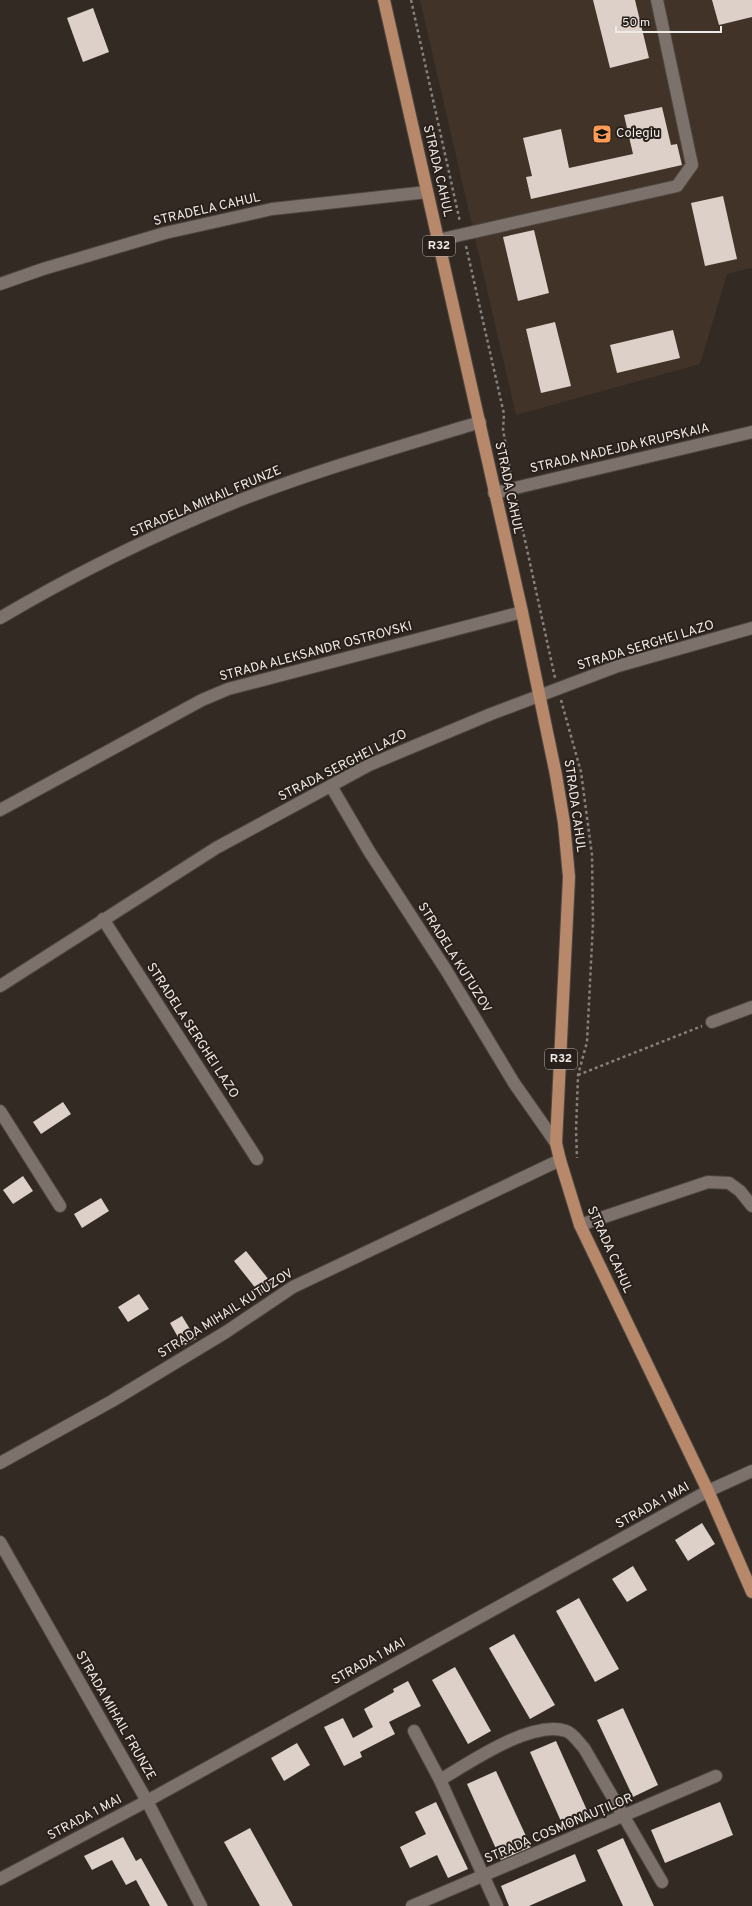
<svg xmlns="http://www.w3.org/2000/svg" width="752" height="1906" font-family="Overpass,sans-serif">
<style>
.built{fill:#423329}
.building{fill:#dcd0c8}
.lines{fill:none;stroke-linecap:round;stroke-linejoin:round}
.minor-casing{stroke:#4e4741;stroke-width:14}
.major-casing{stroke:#4e4741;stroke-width:14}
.path{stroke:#88807b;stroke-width:2.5;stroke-dasharray:3 3;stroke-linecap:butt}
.minor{stroke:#7d726b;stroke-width:12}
.major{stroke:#b7886a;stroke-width:12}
.labels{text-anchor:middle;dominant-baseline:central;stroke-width:4;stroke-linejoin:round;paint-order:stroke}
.shield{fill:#29201b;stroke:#b4ada9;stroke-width:1}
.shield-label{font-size:12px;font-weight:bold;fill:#f0eae6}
.poi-label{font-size:13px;fill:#f0eae6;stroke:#29201b;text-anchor:start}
.street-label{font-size:13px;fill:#f0eae6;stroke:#29201b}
</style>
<rect width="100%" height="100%" fill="#332a24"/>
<polygon class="built" points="420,0 752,0 752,268 727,274 700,364 516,415"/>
<g class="building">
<polygon points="593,0 635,0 649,58 610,68"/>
<polygon points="712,0 752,0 752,17 719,25"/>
<polygon points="93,8 109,52 83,62 67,18"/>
<polygon points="662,107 671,145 677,144 682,165 531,199 526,177 532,176 523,138 561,129 569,168 633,154 624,115"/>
<polygon points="723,196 737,259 705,266 691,203"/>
<polygon points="534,230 549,293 518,301 503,237"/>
<polygon points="555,322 571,386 541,393 526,329"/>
<polygon points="673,330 680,358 617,373 610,345"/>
<polygon points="63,1102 71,1114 41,1134 33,1122"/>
<polygon points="23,1176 33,1191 13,1204 3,1190"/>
<polygon points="101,1198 109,1211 82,1228 74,1214"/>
<polygon points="246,1251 273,1285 261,1295 234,1261"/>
<polygon points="139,1294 149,1309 128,1322 118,1307"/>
<polygon points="182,1316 196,1339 183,1346 170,1323"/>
<polygon points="702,1523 715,1544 688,1561 675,1540"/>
<polygon points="633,1566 647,1590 627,1602 612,1579"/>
<polygon points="579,1598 619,1669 595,1682 556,1611"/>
<polygon points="514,1634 555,1705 530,1719 489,1648"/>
<polygon points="455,1667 491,1731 468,1744 432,1680"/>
<polygon points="408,1681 421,1706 389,1722 395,1734 360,1752 362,1757 344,1766 324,1727 343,1718 353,1738 373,1727 364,1709 394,1692 393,1689"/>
<polygon points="623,1708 658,1785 633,1797 597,1720"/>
<polygon points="556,1741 590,1817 564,1828 530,1752"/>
<polygon points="297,1743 310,1765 284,1781 271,1758"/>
<polygon points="496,1771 531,1847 501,1860 467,1784"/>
<polygon points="436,1802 468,1869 448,1878 437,1855 410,1868 400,1847 426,1834 415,1812"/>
<polygon points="720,1802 733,1835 665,1863 651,1830"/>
<polygon points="250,1828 293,1906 260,1906 224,1842"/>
<polygon points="123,1837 136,1861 141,1858 168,1906 150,1906 136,1880 126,1885 112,1860 92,1870 84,1856"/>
<polygon points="623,1838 654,1906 623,1906 597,1850"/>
<polygon points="575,1854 586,1881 529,1906 509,1906 501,1886"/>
</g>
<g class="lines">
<g class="minor-casing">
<g id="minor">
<polyline points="438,240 677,186 692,165 657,0"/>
<polyline points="0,284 43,269 165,233 272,209 427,192"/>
<polyline points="494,493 752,432"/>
<path d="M 0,618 C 76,573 156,534 238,501 C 317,470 399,447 480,422"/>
<polyline points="331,786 369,851 446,970 514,1083 556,1143"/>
<polyline points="0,810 202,700 228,689 522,612"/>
<polyline points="103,919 257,1159"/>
<polyline points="0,986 216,848 369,765 491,714 618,666 752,628"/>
<polyline points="712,1022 752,1007"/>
<polyline points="0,1111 60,1206"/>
<polyline points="580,1225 708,1182 729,1183 740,1191 752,1206"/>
<polyline points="0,1463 112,1401 226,1332 293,1287 560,1160"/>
<polyline points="0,1542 147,1801 201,1906"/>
<polyline points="414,1731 440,1780 497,1906"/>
<path d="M 440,1780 C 469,1763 532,1719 566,1731 C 573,1733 579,1743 584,1748 L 662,1882"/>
<polyline points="0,1879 147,1801 708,1491 752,1471"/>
<polyline points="412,1906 716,1776"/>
</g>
</g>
<g class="major-casing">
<polyline id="major" points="384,0 522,612 556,775 564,823 569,877 556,1143 560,1160 580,1225 708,1491 752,1592"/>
</g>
<g class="path">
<polyline points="411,0 460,222"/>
<polyline points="466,246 504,414 503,429 511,476"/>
<polyline points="516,499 555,678"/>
<polyline points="561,700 581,772 592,855 593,923 587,1042 578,1075 576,1131 577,1158"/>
<polyline points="578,1075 702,1026"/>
</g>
<use href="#minor" class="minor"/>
<use href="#major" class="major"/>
</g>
<defs>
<g id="university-square" transform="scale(1)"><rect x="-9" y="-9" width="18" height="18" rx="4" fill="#fe9c57" stroke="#29201b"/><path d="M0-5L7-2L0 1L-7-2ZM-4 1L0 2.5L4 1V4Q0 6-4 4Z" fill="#111"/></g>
</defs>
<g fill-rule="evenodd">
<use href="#university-square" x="602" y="134"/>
</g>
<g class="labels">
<g class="shield">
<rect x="423" y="236" width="32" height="20" rx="3"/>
<rect x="545" y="1049" width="32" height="20" rx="3"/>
</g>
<g class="shield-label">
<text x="439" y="246">R32</text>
<text x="561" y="1059">R32</text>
</g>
<g class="poi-label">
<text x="616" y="134">Colegiu</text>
</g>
<g class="street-label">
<text transform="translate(437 171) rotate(77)">STRADA CAHUL</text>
<text transform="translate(207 210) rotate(-13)">STRADELA CAHUL</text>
<text transform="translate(620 449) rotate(-13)">STRADA NADEJDA KRUPSKAIA</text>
<text transform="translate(508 488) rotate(78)">STRADA CAHUL</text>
<text transform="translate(206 502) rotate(-23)">STRADELA MIHAIL FRUNZE</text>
<text transform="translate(646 646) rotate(-17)">STRADA SERGHEI LAZO</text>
<text transform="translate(316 652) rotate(-15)">STRADA ALEKSANDR OSTROVSKI</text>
<text transform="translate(343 766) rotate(-27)">STRADA SERGHEI LAZO</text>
<text transform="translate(574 806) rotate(82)">STRADA CAHUL</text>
<text transform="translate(454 958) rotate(58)">STRADELA KUTUZOV</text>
<text transform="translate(192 1031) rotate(57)">STRADELA SERGHEI LAZO</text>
<text transform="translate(609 1250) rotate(66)">STRADA CAHUL</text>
<text transform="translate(226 1314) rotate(-32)">STRADA MIHAIL KUTUZOV</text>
<text transform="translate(653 1506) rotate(-29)">STRADA 1 MAI</text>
<text transform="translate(369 1662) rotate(-29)">STRADA 1 MAI</text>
<text transform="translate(115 1716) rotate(60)">STRADA MIHAIL FRUNZE</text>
<text transform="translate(85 1818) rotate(-28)">STRADA 1 MAI</text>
<text transform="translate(559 1829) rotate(-23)">STRADA COSMONAUȚILOR</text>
</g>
</g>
<path d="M616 26v6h105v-6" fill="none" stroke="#f0eae6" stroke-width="2"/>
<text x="622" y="26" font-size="12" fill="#f0eae6" stroke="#29201b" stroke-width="3" paint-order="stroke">50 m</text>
</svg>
